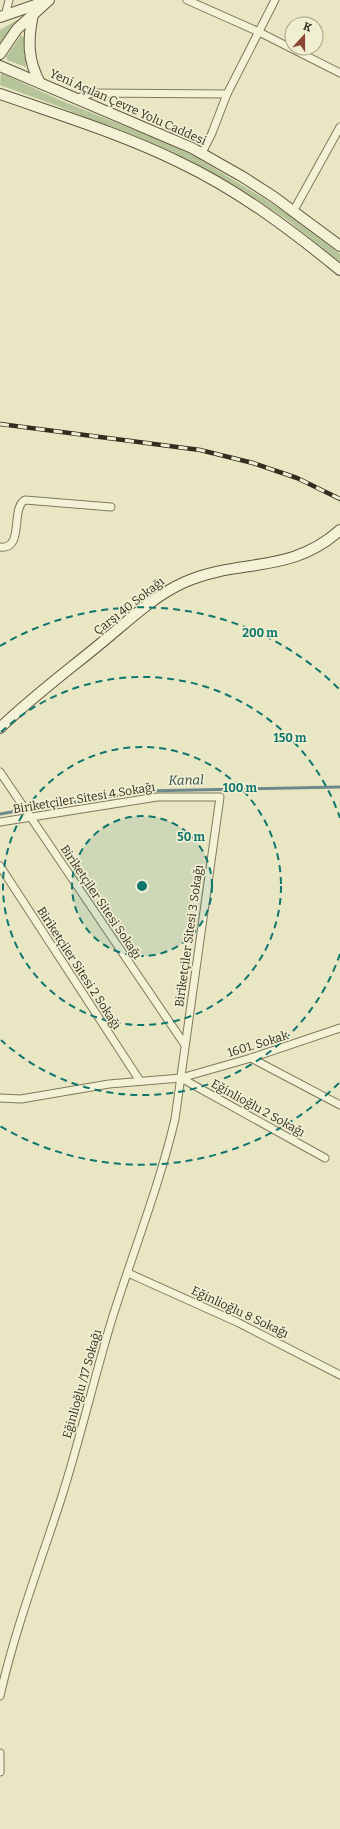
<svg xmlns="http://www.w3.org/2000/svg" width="340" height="1829" font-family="Bitter,serif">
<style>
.green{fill:#b6c599}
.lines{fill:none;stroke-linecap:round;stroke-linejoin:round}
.stream{stroke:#6d8989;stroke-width:3}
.street-casing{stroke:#81785c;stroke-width:9}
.secondary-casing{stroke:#635940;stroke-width:12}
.street{stroke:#f4f2d6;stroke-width:7}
.secondary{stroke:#f4f2d6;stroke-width:10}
.rail-casing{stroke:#332d1f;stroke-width:4.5}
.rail{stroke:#f1efd2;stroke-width:3;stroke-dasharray:9;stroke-linecap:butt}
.ring{fill:none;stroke:#0f766e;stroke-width:2;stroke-dasharray:7 5}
.labels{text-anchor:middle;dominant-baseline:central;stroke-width:3.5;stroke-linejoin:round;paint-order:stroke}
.street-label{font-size:12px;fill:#332d1f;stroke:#f1efd2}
.water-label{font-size:13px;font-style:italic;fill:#304b51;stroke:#f1efd2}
.centre{fill:#0f766e;stroke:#f1efd2;stroke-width:2}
.ring-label{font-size:12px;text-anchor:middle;font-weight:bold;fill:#0f766e;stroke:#f1efd2;stroke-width:3.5;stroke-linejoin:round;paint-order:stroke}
</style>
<rect width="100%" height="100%" fill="#e9e6c4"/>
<g class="green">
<polygon points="29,13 0,43 0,30"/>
<polygon points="21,35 24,37 26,67 7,60 6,57"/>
<polygon points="1,73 62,101 167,143 194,156 268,201 294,218 340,254 340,262 286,219 234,185 187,159 55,105 0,85"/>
</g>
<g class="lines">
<g class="stream">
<polyline points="33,809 144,791 340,787"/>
<polyline points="0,814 17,811"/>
</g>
<g class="street-casing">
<g id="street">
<polyline points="187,0 259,32 340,73"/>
<polyline points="5,16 9,0"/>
<polyline points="75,99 92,93 227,94 275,0"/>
<polyline points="202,153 212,133 227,94"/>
<polyline points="294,210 340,127"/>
<path d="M 0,547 C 25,550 10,508 25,500 L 111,507"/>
<polyline points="0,772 185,1045"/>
<path d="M 0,822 L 157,797 L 220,797 L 175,1119 C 159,1187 133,1252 112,1319 C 94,1378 80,1440 61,1499 C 40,1564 15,1629 0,1696"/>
<polyline points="0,866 140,1081"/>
<polyline points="251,1058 340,1105"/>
<polyline points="181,1078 325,1158"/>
<polyline points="0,1098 21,1099 109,1084 181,1078 251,1058 340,1028"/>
<polyline points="128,1273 239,1323 340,1375"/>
<polyline points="0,1753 0,1772"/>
</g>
</g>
<g class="secondary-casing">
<g id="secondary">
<path d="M 33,14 C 28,39 27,59 40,83"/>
<polyline points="0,17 44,2"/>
<polyline points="0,54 17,29 49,0"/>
<polyline points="0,66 192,148 243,177 274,197 340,246"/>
<path d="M 0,94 C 60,115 122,134 179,162 C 238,190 290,229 340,270"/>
<path d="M 0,728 C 31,698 66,672 100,644 C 126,623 153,596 185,582 C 239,558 290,575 340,530"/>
</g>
</g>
<use href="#street" class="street"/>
<use href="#secondary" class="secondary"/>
<g class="rail-casing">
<polyline id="rail" points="0,424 200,450 253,463 297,478 340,499"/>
</g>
<use href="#rail" class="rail"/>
</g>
<circle cx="142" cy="886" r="70" fill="#0f766e" fill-opacity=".12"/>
<g class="ring">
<circle cx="142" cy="886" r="70"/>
<circle cx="142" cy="886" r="139"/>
<path d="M340 954A209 209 0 0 1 1 1040M1 732A209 209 0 0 1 340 818"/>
<path d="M339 1083A279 279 0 0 1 0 1126M0 646A279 279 0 0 1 339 689"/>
</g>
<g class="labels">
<g class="street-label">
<text transform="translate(128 107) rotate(24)">Yeni Açılan Çevre Yolu Caddesi</text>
<text transform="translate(129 606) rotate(-38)">Çarşı 40 Sokağı</text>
<text transform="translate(84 798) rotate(-9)">Biriketçiler Sitesi 4 Sokağı</text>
<text transform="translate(101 902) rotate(56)">Biriketçiler Sitesi Sokağı</text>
<text transform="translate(189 936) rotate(-82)">Biriketçiler Sitesi 3 Sokağı</text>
<text transform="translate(79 968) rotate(57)">Biriketçiler Sitesi 2 Sokağı</text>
<text transform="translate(258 1044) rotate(-17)">1601. Sokak</text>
<text transform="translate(258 1108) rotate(29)">Eğinlioğlu 2 Sokağı</text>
<text transform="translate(240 1312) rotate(25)">Eğinlioğlu 8 Sokağı</text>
<text transform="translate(82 1384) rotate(-74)">Eğinlioğlu /17 Sokağı</text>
</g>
<g class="water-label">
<text transform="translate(186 780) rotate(-1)">Kanal</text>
</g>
</g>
<circle cx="142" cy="886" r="6" class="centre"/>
<g class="ring-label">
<text x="260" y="637">200 m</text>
<text x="290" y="742">150 m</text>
<text x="240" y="792">100 m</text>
<text x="191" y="841">50 m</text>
</g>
<g transform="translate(304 36) rotate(21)"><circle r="19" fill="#f1efd2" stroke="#a5a18a"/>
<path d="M0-3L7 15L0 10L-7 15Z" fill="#894733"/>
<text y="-6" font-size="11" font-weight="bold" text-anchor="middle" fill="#332d1f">K</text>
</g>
</svg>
